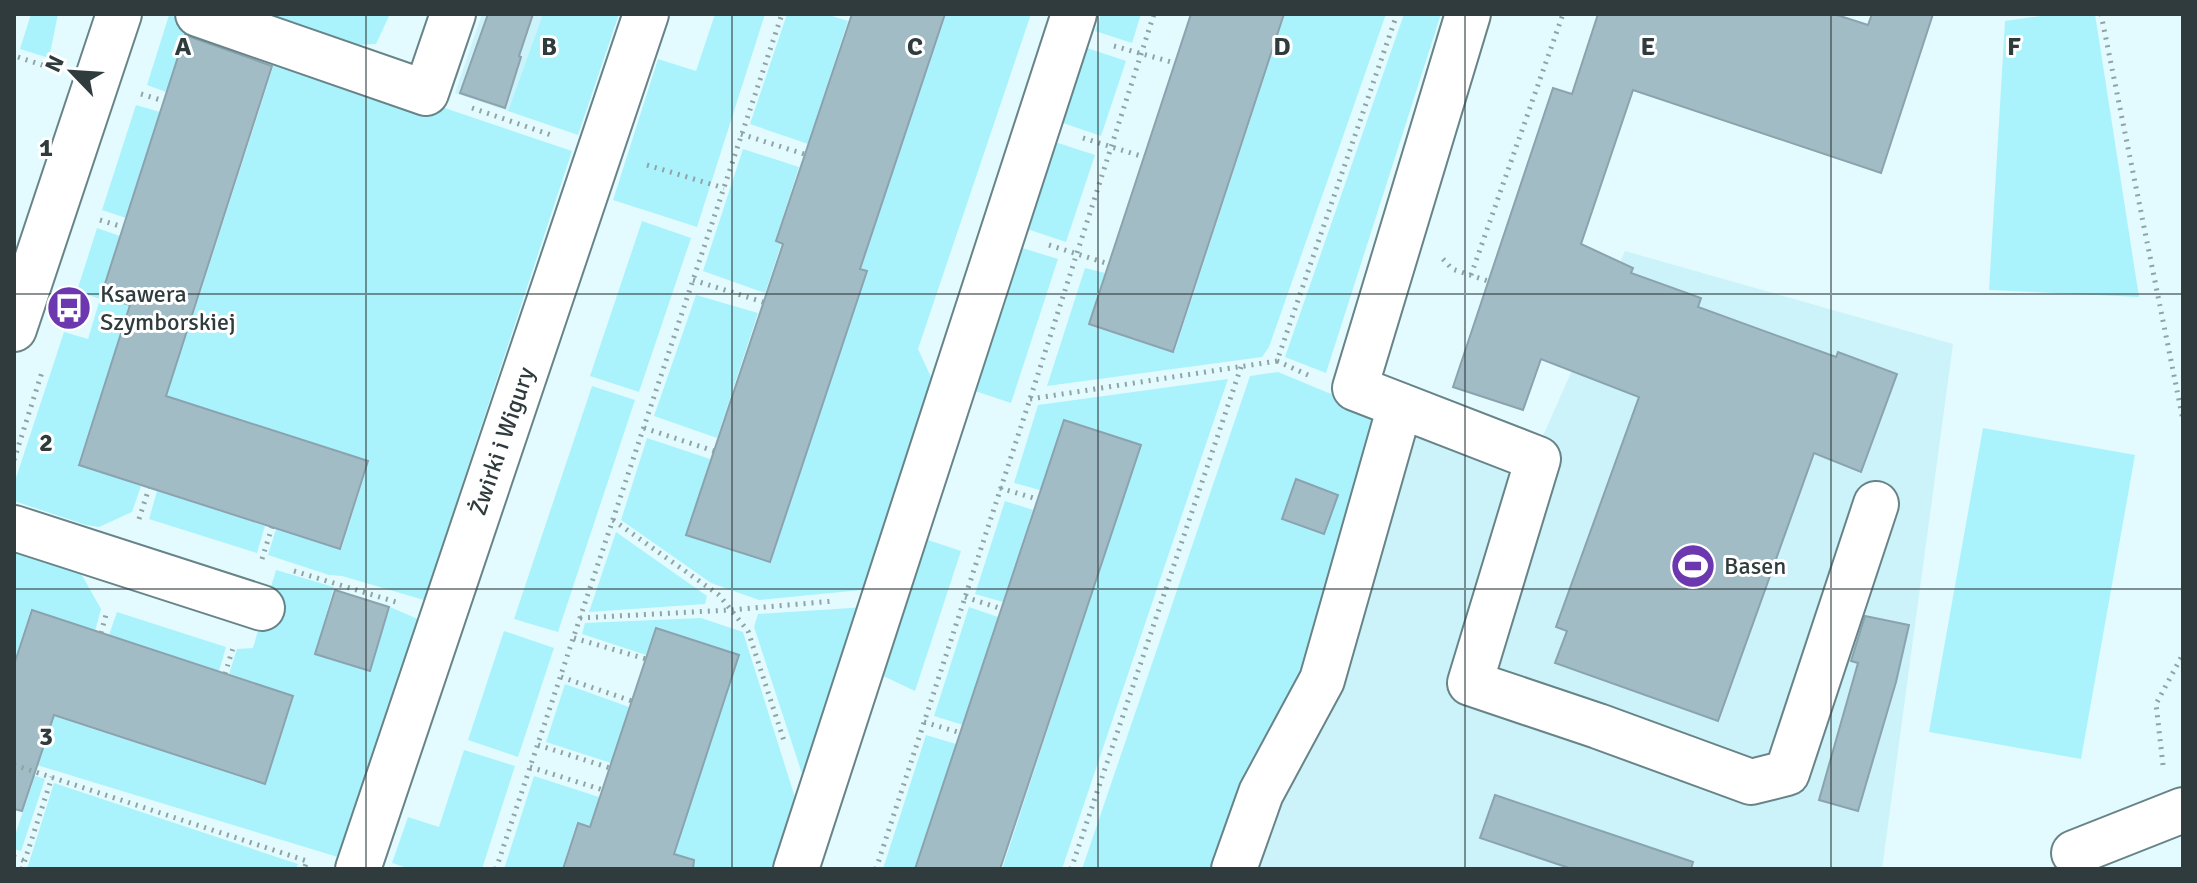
<svg xmlns="http://www.w3.org/2000/svg" width="2197" height="883" font-family="Signika,sans-serif">
<style>
.built{fill:#cbf3f9}
.green{fill:#aaf3fd}
.building{fill:#a2bcc6;stroke:#8aa3ae;stroke-width:2}
.lines{fill:none;stroke-linecap:round;stroke-linejoin:round}
.minor-casing{stroke:#688488;stroke-width:48}
.path{stroke:#90a3a5;stroke-width:5;stroke-dasharray:2 6;stroke-linecap:butt}
.minor{stroke:#fff;stroke-width:44}
.grid{fill:none;stroke:#2f3b3d;stroke-width:2;stroke-opacity:0.55}
.labels{text-anchor:middle;dominant-baseline:central;stroke-width:6;stroke-linejoin:round;paint-order:stroke}
.poi-label{font-size:24px;fill:#2f3b3d;stroke:#fff;text-anchor:start}
.street-label{font-size:24px;fill:#2f3b3d;stroke:#fff}
.grid-label{font-size:26px;text-anchor:middle;font-weight:bold;fill:#2f3b3d;stroke:#fff;stroke-width:6;stroke-linejoin:round;paint-order:stroke}
</style>
<rect width="100%" height="100%" fill="#e3fbfe"/>
<g class="built">
<polygon points="482,14 543,14 508,111 455,93"/>
<polygon points="1625,251 1953,344 1882,869 1191,869 1376,381 1542,438"/>
</g>
<g class="green">
<polygon points="31,14 58,14 49,58 20,49"/>
<polygon points="243,14 390,14 376,44 335,46"/>
<polygon points="543,14 619,14 578,135 508,111"/>
<polygon points="715,14 765,14 697,227 613,200 658,59 696,71"/>
<polygon points="787,14 826,14 848,21 808,144 750,124"/>
<polygon points="946,14 1031,14 918,349 937,390 872,589 759,600 711,583 621,520 647,438 710,459 687,535 771,562 867,271 861,268"/>
<polygon points="1101,14 1141,14 1132,43 1095,31"/>
<polygon points="1285,14 1386,14 1269,347 1262,357 1047,386 1085,268 1105,273 1088,325 1174,353"/>
<polygon points="1404,14 1441,14 1326,373 1285,357"/>
<polygon points="2054,14 2095,14 2139,297 1989,290 2005,21"/>
<polygon points="169,15 572,151 424,600 342,576 329,575 268,555 276,529 341,550 369,461 107,377 78,464 141,486 132,512 99,527 86,525 14,501 14,484 64,332 88,339 100,299 77,291 97,228 120,236 100,296 190,325 274,64 185,35 166,92 147,85"/>
<polygon points="1087,48 1126,61 1101,136 1063,123"/>
<polygon points="136,105 160,112 126,218 102,210"/>
<polygon points="1055,142 1095,155 1066,242 1027,229"/>
<polygon points="743,149 799,167 775,241 781,245 765,293 703,271"/>
<polygon points="642,221 691,238 639,392 590,376"/>
<polygon points="1019,247 1058,259 1011,403 972,390"/>
<polygon points="696,295 758,313 717,438 654,416"/>
<polygon points="1278,372 1382,415 1312,668 1221,869 1082,869 1250,376"/>
<polygon points="1228,379 1062,869 1002,869 1141,445 1064,419 1040,490 1014,483 1038,405"/>
<polygon points="592,386 635,400 558,632 514,619"/>
<polygon points="1983,428 2135,455 2081,759 1929,732"/>
<polygon points="157,491 265,526 257,553 149,519"/>
<polygon points="1005,501 1033,510 1003,602 975,594"/>
<polygon points="616,532 707,596 705,604 589,612"/>
<polygon points="925,539 961,551 915,691 879,674"/>
<polygon points="14,548 79,570 101,609 95,631 31,610 14,662"/>
<polygon points="276,570 334,587 315,654 369,671 390,607 420,620 341,858 14,758 14,703 265,785 294,696 229,674 237,649 253,648"/>
<polygon points="866,607 806,786 754,627 758,614"/>
<polygon points="969,607 998,617 963,725 934,716"/>
<polygon points="117,612 226,647 219,671 109,635"/>
<polygon points="701,618 743,632 798,807 777,869 656,869 674,854 739,655 656,627 646,655 582,634 585,623"/>
<polygon points="504,631 554,648 518,757 468,740"/>
<polygon points="565,684 629,707 611,763 546,742"/>
<polygon points="926,735 956,744 914,869 883,869"/>
<polygon points="464,750 515,766 482,869 410,869 392,863 408,817 439,827"/>
<polygon points="14,769 45,779 21,851 14,849 14,838 32,785 14,779"/>
<polygon points="534,776 599,797 591,826 577,822 562,869 504,869"/>
<polygon points="54,783 298,864 296,869 27,869"/>
</g>
<g class="building">
<polygon points="488,14 533,14 519,56 521,57 505,108 460,93"/>
<polygon points="852,14 945,14 860,269 867,271 770,562 686,535 783,244 776,241"/>
<polygon points="1191,14 1284,14 1173,352 1089,324"/>
<polygon points="1598,14 1834,14 1868,25 1872,14 1933,14 1881,173 1633,90 1581,244 1633,268 1631,273 1701,298 1698,307 1836,357 1838,352 1897,374 1861,472 1814,453 1718,721 1555,663 1567,631 1556,627 1639,397 1541,359 1523,410 1453,387 1553,88 1572,94"/>
<polygon points="185,35 272,66 166,396 368,461 340,549 79,465 130,305 101,296"/>
<polygon points="1064,420 1141,445 1000,869 915,869"/>
<polygon points="1296,479 1338,495 1324,534 1282,519"/>
<polygon points="335,590 389,607 370,671 315,654"/>
<polygon points="32,610 293,696 265,784 54,715 22,811 14,809 14,665"/>
<polygon points="1865,616 1909,625 1896,682 1858,811 1819,800 1858,663 1851,661"/>
<polygon points="656,628 739,655 674,854 694,860 693,869 563,869 578,823 590,827"/>
<polygon points="1495,795 1693,862 1691,869 1572,869 1480,838"/>
</g>
<g class="lines">
<g class="minor-casing">
<g id="minor">
<polyline points="198,14 426,93 453,14"/>
<polyline points="1468,14 1355,388 1538,459 1470,683 1598,726 1751,782 1787,773 1876,504"/>
<polyline points="14,329 119,14"/>
<polyline points="14,528 262,608"/>
<polyline points="2074,853 2183,810"/>
<polyline points="358,869 646,14"/>
<polyline points="796,869 1074,14"/>
<polyline points="1234,869 1261,793 1322,680 1400,406"/>
</g>
</g>
<g class="path">
<polyline points="2101,14 2183,420"/>
<polyline points="1837,15 1837,14"/>
<polyline points="1114,46 1175,63"/>
<polyline points="18,57 51,68"/>
<polyline points="141,94 164,101"/>
<polyline points="472,108 554,136"/>
<polyline points="741,134 804,154"/>
<polyline points="1083,138 1144,157"/>
<polyline points="647,165 724,188"/>
<polyline points="100,220 123,227"/>
<polyline points="1049,245 1109,264"/>
<polyline points="1443,259 1452,269 1488,281"/>
<polyline points="1471,275 1563,14"/>
<polyline points="693,280 763,302"/>
<polyline points="1277,361 1308,375"/>
<polyline points="1030,399 1277,361 1397,14"/>
<polyline points="644,428 714,451"/>
<polyline points="14,460 43,369"/>
<polyline points="1000,488 1037,499"/>
<polyline points="139,519 149,488"/>
<polyline points="613,520 719,595 748,631 785,744"/>
<polyline points="262,559 272,527"/>
<polyline points="294,571 396,602"/>
<polyline points="965,597 1002,609"/>
<polyline points="580,618 730,610 834,601"/>
<polyline points="101,633 107,611"/>
<polyline points="574,638 646,659"/>
<polyline points="225,674 233,648"/>
<polyline points="561,677 632,701"/>
<polyline points="924,722 961,733"/>
<polyline points="538,745 610,768"/>
<polyline points="14,765 307,861 304,869"/>
<polyline points="2163,765 2156,704 2183,654"/>
<polyline points="530,767 603,790"/>
<polyline points="14,857 25,861"/>
<polyline points="22,869 52,777"/>
<polyline points="496,869 782,14"/>
<polyline points="876,869 1030,399 1154,14"/>
<polyline points="1071,869 1241,367"/>
</g>
<use href="#minor" class="minor"/>
</g>
<path class="grid" d="M 366,14 L 366,869M 732,14 L 732,869M 1098,14 L 1098,869M 1465,14 L 1465,869M 1831,14 L 1831,869M 14,294 L 2183,294M 14,589 L 2183,589"/>
<defs>
<g id="bus-disc" transform="scale(2.3)"><circle r="9.5" fill="#6b38af" stroke="#fff"/><path d="M-5-6H5V4H4V6H2V4H-2V6H-4V4H-5ZM-3.5-4V0h7V-4ZM-3.5 1.2v1.5H-2V1.2ZM2 1.2v1.5H3.5V1.2Z" fill="#fff"/></g>
<g id="stadium-disc" transform="scale(2.3)"><circle r="9.5" fill="#6b38af" stroke="#fff"/><path d="M0-5a6.5 5 0 1 0 0 10a6.5 5 0 1 0 0-10ZM-3.5-1.8h7v3.6h-7Z" fill="#fff"/></g>
</defs>
<g fill-rule="evenodd">
<use href="#bus-disc" x="69" y="308"/>
<use href="#stadium-disc" x="1693" y="566"/>
</g>
<g class="labels">
<g class="poi-label">
<text x="100" y="294">Ksawera<tspan x="100" dy="28">Szymborskiej</tspan></text>
<text x="1724" y="566">Basen</text>
</g>
<g class="street-label">
<text transform="translate(502 441) rotate(-71)">Żwirki i Wigury</text>
</g>
</g>
<g class="grid-label">
<text x="183" y="55">A</text>
<text x="549" y="55">B</text>
<text x="915" y="55">C</text>
<text x="1282" y="55">D</text>
<text x="1648" y="55">E</text>
<text x="2014" y="55">F</text>
<text x="46" y="156">1</text>
<text x="46" y="451">2</text>
<text x="46" y="745">3</text>
</g>
<rect width="2197" height="883" fill="none" stroke="#2f3b3d" stroke-width="32"/>
<g transform="translate(72 72) rotate(295)" stroke="#ffffff" stroke-width="6" paint-order="stroke">
<path d="M0-6L14 30L0 20L-14 30Z" fill="#2f3b3d"/>
<text y="-12" font-size="22" font-weight="bold" text-anchor="middle" fill="#2f3b3d">N</text>
</g>
</svg>
